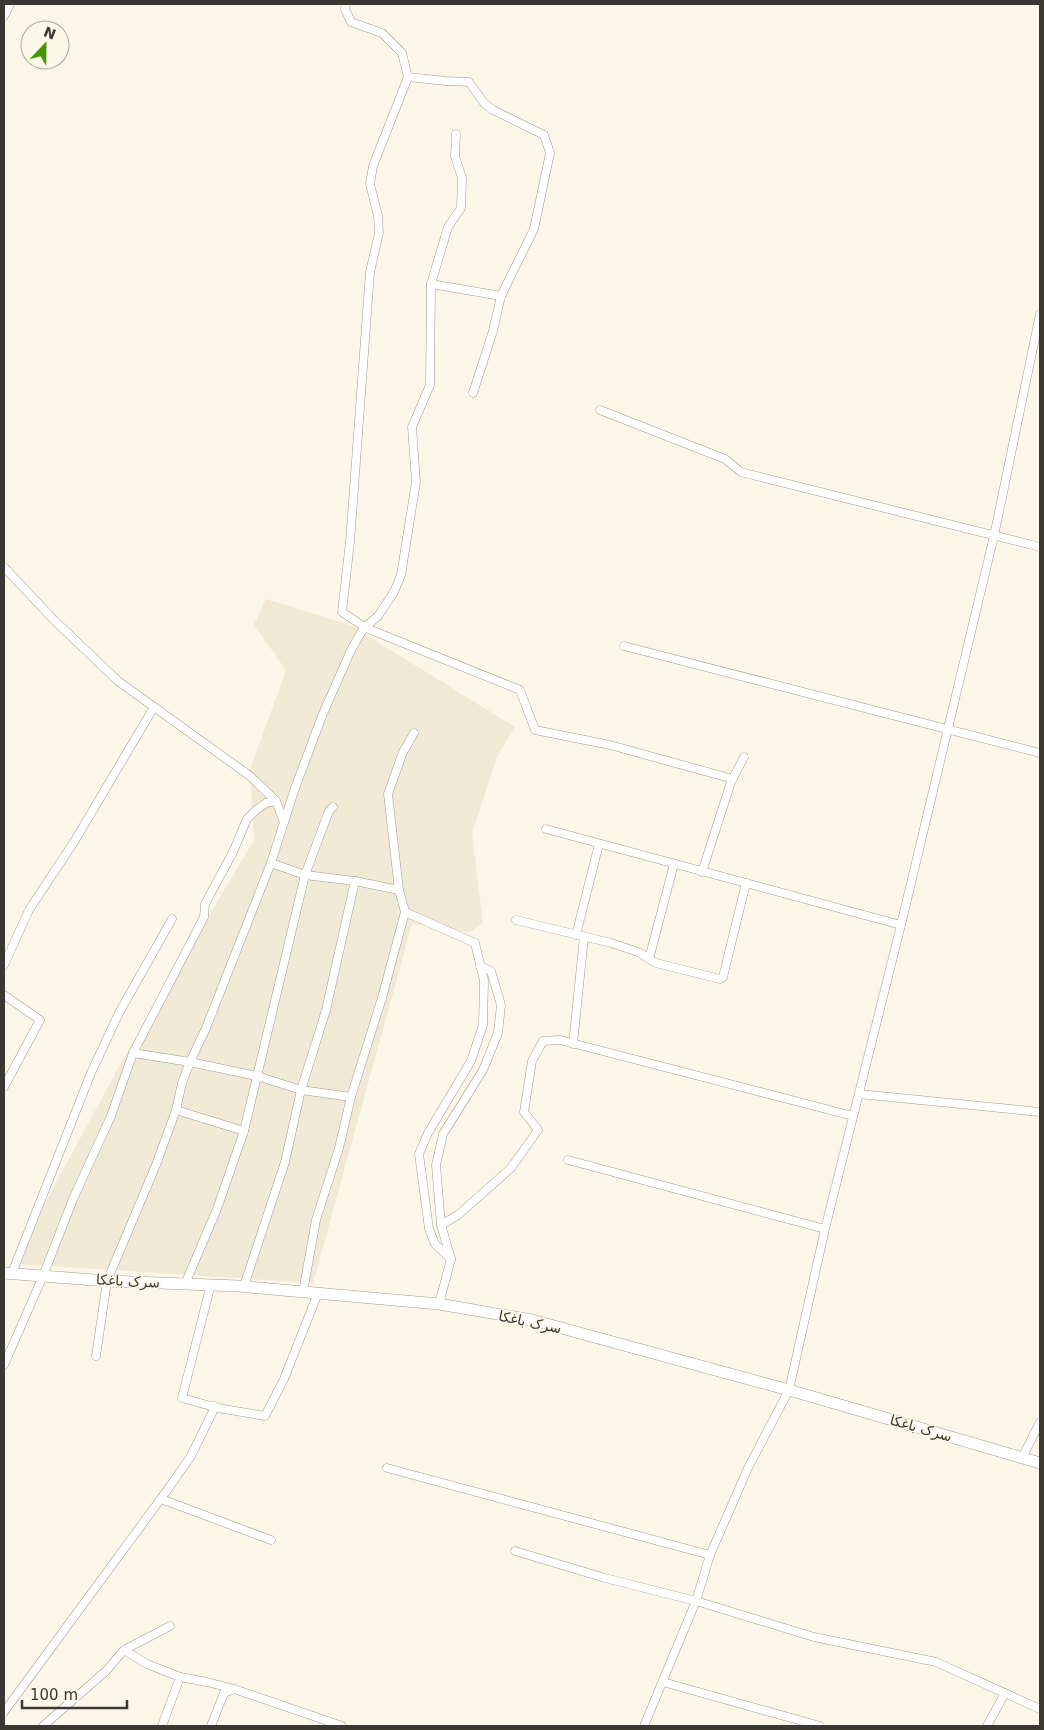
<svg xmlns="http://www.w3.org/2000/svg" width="1044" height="1730" font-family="'DejaVu Sans','Noto Naskh Arabic',sans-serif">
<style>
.built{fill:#efe9d5}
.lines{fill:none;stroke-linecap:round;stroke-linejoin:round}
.street-casing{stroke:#a09c8f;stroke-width:9}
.secondary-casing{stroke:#a09c8f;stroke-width:12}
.street{stroke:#fff;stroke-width:8}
.secondary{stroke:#fff;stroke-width:11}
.labels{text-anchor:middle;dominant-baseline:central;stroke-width:4;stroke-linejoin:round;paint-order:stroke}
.street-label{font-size:14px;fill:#3a3833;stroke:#faf6e8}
</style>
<rect width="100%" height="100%" fill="#faf6e8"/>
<polygon class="built" points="266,599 350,625 515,727 497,757 472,834 483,923 470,932 412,924 313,1283 20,1264 45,1203 126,1054 254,840 250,770 286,670 254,625"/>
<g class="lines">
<g class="street-casing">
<g id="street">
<polyline points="346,4 345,9 351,22 382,33 402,53 408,77 373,166 370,184 378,216 379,233 370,272 350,542 342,612 366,628 520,690 535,730 610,745 733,779"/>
<polyline points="4,16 10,4"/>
<polyline points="408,77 446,81 469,82 484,103 493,110 544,135 550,153 534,229 501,296 493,331 473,393"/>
<polyline points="431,284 501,296"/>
<polyline points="600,410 725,459 741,472 1040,547"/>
<polyline points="4,567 53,619 118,681 250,776 276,801 284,822"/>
<polyline points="624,646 1040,753"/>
<polyline points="546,829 901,925"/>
<polyline points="271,863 305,875 355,881 399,890"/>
<polyline points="702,872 731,782 744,757"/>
<polyline points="405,912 475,943 484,981 483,1025 471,1061 428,1133 419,1154 429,1229 435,1244 451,1259"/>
<polyline points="516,920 611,943 638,952 656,963 720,979 723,977 746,883"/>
<polyline points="576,935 599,844"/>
<polyline points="649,959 674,864"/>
<polyline points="4,965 29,910 74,842 154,707"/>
<polyline points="4,995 40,1020 4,1087"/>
<polyline points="573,1044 584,937"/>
<polyline points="133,1053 190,1062 257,1076 301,1090 351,1097"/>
<polyline points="859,1094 1040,1112"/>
<polyline points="176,1110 244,1131"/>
<polyline points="568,1160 825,1229"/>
<polyline points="441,1225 458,1215 511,1168 538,1130 524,1112 532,1061 543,1041 560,1040 853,1116"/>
<polyline points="12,1273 91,1073 119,1013 172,919"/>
<polyline points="185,1284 217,1209 244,1131 305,875 329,811 333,807"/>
<polyline points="211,1284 182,1398 218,1408 265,1416 284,1379 318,1293"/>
<polyline points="244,1286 285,1162 301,1090 326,1010 355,881"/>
<polyline points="303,1292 316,1220 339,1148 351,1097 382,998 405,912 399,890 388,794 403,752 414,733"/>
<polyline points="439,1304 451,1259 441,1225 436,1165 443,1134 483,1070 498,1033 501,1005 491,971 480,966"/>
<polyline points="96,1356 107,1281 156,1165 176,1110 182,1083 190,1062 206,1028 271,863 294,791 322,716 351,650 363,629 378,616 394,592 401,575 416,482 412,427 430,385 431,284 448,227 461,208 462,178 455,156 456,134"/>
<polyline points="4,1365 43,1276 73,1199 111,1116 133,1053 204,917 205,904 233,852 247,819 256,810 266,803 276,801"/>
<polyline points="1022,1458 1040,1422"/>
<polyline points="387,1468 710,1555"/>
<polyline points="161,1499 271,1540"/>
<polyline points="515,1551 605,1578 696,1601 814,1637 936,1662 1040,1709"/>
<polyline points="124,1650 147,1664 180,1677 207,1682 234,1689 342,1726"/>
<polyline points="663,1682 820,1726"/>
<polyline points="4,1712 168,1489 191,1456 213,1411 214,1406"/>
<polyline points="43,1726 106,1671 124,1650 170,1626"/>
<polyline points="162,1726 180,1677"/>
<polyline points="211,1726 224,1693 234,1689"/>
<polyline points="644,1726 696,1601 710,1555 748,1468 789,1390 825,1229 901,925 994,536 1040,314"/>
<polyline points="987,1726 1005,1693"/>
</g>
</g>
<g class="secondary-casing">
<polyline id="secondary" points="4,1273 107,1281 238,1286 439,1304 532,1320 789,1390 1040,1463"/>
</g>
<use href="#street" class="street"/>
<use href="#secondary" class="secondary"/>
</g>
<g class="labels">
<g class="street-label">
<text transform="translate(128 1281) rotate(3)">سرک باغکا</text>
<text transform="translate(530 1322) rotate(12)">سرک باغکا</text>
<text transform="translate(921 1428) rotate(16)">سرک باغکا</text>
</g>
</g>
<rect width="1044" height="1730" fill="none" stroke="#3a3833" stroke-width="10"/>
<g transform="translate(45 45) rotate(22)"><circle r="24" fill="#faf6e8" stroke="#adaaa0"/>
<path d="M0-4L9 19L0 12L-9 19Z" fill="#439601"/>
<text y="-8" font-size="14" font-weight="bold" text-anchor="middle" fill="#3a3833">N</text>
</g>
<path d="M22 1700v8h105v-8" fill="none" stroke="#3a3833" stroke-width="2.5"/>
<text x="30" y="1700" font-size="15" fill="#3a3833" stroke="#faf6e8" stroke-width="4" paint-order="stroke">100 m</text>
</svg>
